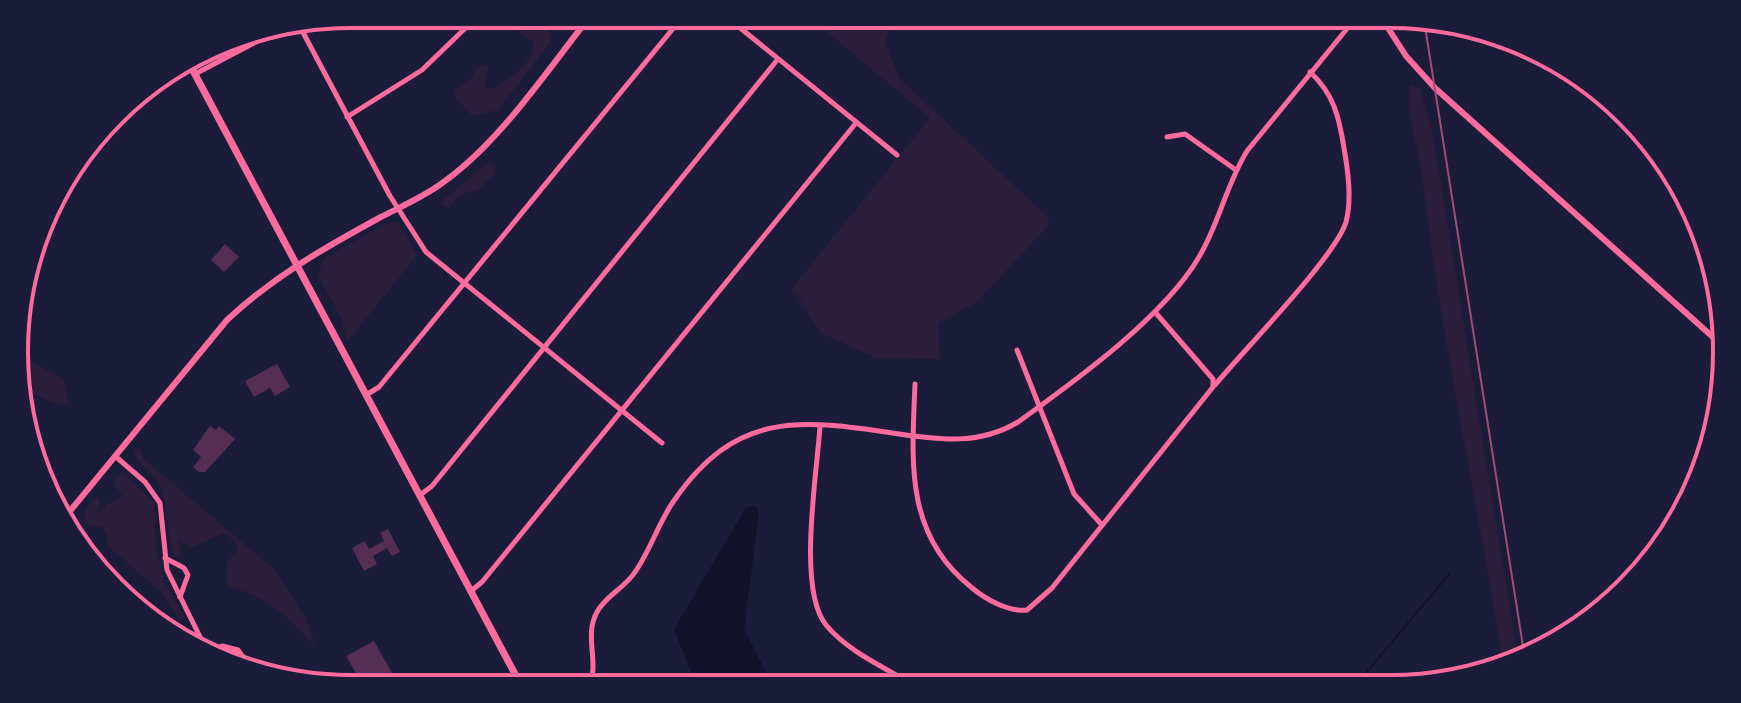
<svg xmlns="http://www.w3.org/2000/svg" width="1741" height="703" font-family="'Roboto Condensed',sans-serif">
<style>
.green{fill:#2a1e3b}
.water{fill:#12122b}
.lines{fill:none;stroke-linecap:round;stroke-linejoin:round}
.stream{stroke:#12122b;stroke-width:2}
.building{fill:#542f53}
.minor{stroke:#ff6b9d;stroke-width:5}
.tertiary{stroke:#ff6b9d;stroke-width:6}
.secondary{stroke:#ff6b9d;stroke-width:7}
.rail{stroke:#a44b75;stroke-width:2}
.rim{fill:none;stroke:#ff6b9d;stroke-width:4}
</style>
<rect width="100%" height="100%" fill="#1b1b3a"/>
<g class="green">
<polygon points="806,14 897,14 885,41 899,78 1049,218 1047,227 977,302 938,323 940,359 876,358 821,333 792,288 930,118"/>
<path d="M 521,22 L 543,26 L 551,33 L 551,42 L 498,110 L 472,116 L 456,98 L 454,91 L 472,77 L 478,66 L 489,65 L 484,87 L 494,89 C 511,76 532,67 533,42 L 518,31 Z"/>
<path d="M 1410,84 L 1420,88 L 1432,130 L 1519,663 L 1503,667 C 1479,503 1440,339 1422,174 C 1418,144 1404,114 1410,84 Z"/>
<polygon points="489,162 495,164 495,174 479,189 459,196 448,208 440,203"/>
<polygon points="397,222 417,255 348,341 341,318 318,275 323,260 386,223"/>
<polygon points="18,353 64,380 69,404 58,405 19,388"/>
<path d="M 139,447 L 143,458 L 275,570 L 305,617 L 316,647 C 285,614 272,599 227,586 L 227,562 L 237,550 L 236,542 L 224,533 L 192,547 L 178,540 L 182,555 L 175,558 C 165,536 170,511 161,488 C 156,474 140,466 133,453 Z"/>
<polygon points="123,473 154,503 156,548 164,581 185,618 179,620 162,593 106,544 108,537 102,527 85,524 85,510 96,497 100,500 97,511 101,513 107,504 123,496 114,485 114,478"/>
</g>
<polygon class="water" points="753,505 758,509 758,519 744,629 767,674 768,688 697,688 674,629 746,508"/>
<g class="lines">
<polyline class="stream" points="1355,686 1450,573"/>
</g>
<g class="building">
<polygon points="225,244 239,257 224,272 211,260"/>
<polygon points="277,364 290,387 275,396 270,388 254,397 245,381"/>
<polygon points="210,426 216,430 219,426 235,439 205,472 199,472 193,467 201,457 193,450"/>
<polygon points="388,529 400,552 392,556 387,548 373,556 377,564 364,571 352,548 365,541 369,549 384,541 380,533"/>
<polygon points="374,641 401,689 364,689 362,686 357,689 351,680 357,675 346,656"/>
</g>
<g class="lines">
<g class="minor">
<polyline points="723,14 897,155"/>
<polyline points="298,23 390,196 426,252 662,443"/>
<polyline points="195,74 288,25"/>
<polyline points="347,117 422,70 480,14"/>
<polyline points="1167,137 1185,134 1236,170"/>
<polyline points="1017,350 1074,494 1102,525"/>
<path d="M 915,384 C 912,460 904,534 971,587 C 985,599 1008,612 1027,610 L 1052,588 L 1213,387 L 1213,379 L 1155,312"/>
<path d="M 1215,385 C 1242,352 1336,256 1346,222 C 1352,199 1348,171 1344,148 C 1339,117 1334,94 1310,72"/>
<polyline points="366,395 379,387 685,14"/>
<path d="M 820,426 C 817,474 797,589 826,625 C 848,652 888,669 917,687"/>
<polyline points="115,456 145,482 160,503 167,570 207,651"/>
<polyline points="420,495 432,486 778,59"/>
<polyline points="165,558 184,568 188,575 180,597"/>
<polyline points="471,591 482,582 856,123"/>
<polyline points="207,651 222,646 238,650 247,663 245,672"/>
<polyline points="590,685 603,688"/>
<path d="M 588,688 C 601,664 583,637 597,612 C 606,595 625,588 635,572 C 650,551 658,524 673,502 C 736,410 799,419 899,434 C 941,440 980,445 1018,422 C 1075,381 1164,317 1199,257 C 1219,224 1226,185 1247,151 L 1359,14"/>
</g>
<g class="tertiary">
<polyline points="1379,14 1406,56 1435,88 1724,347"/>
<path d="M 61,522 L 227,320 C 273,277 324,248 379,218 C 398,208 419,199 438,186 C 498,146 547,70 592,14"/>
</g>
<polyline class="secondary" points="189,63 523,689"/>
<polyline class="rail" points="1424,20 1525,659"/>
</g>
<path d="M0 0H1741V703H0ZM351 28H1390A323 323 0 0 1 1713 351V352A323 323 0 0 1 1390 675H351A323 323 0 0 1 28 352V351A323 323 0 0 1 351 28Z" fill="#1b1b3a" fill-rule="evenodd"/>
<path class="rim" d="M351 28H1390A323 323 0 0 1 1713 351V352A323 323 0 0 1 1390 675H351A323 323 0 0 1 28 352V351A323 323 0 0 1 351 28Z"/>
</svg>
